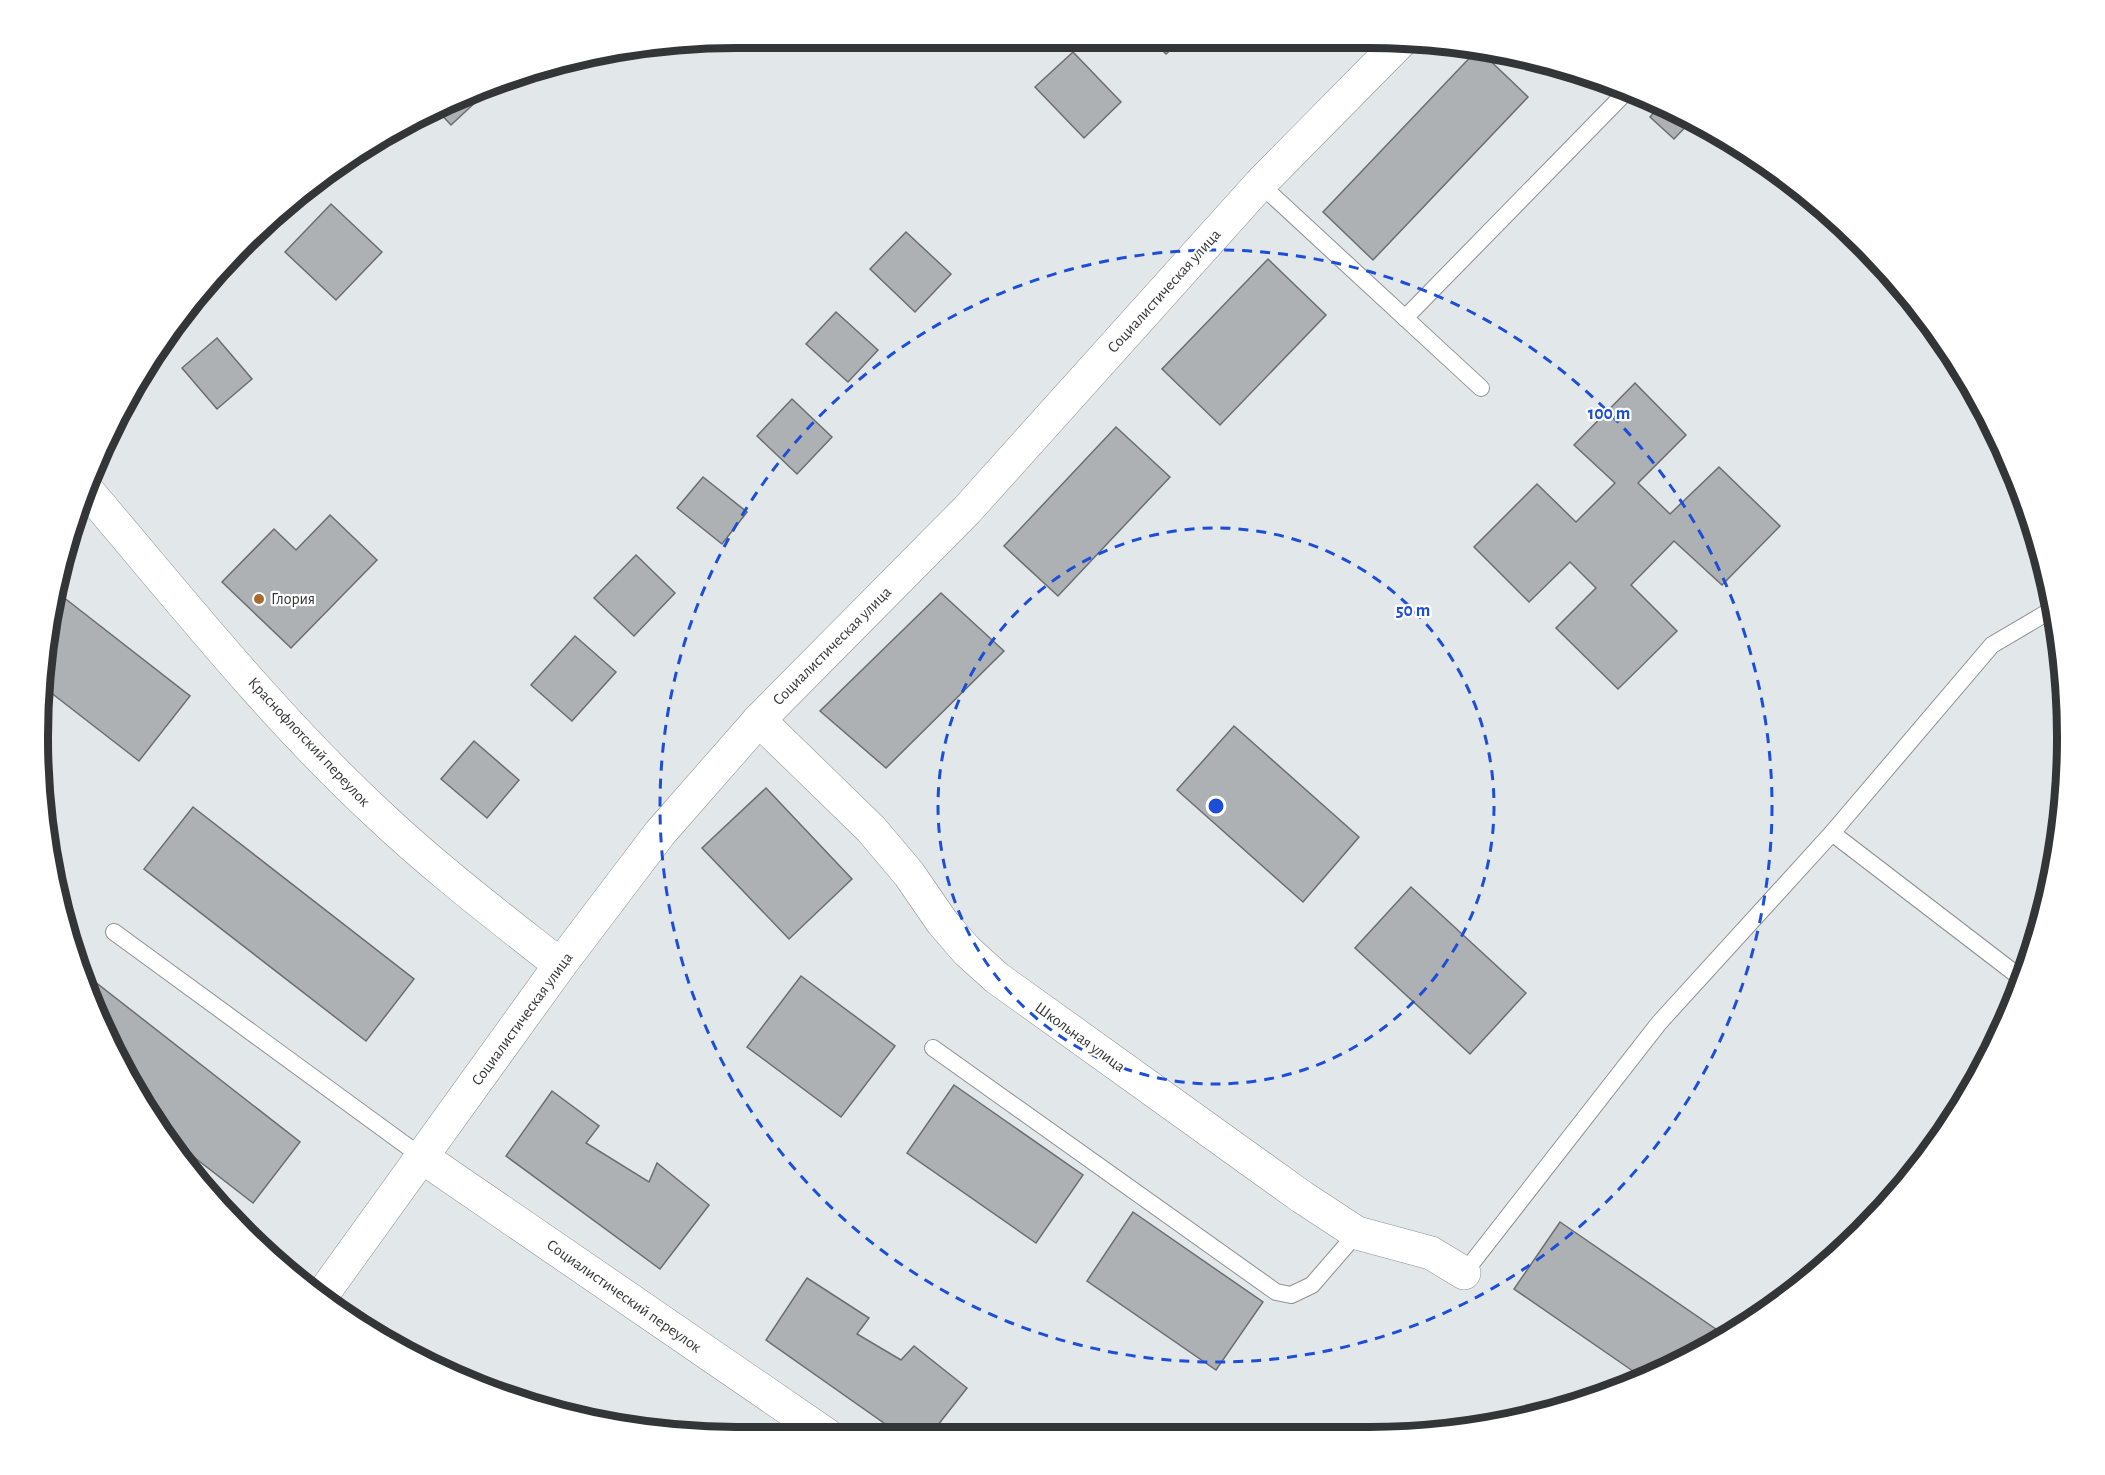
<svg xmlns="http://www.w3.org/2000/svg" width="2105" height="1475" font-family="'Alegreya Sans',sans-serif">
<style>
.building{fill:#adb1b4;stroke:#6b6e71;stroke-width:1.5}
.lines{fill:none;stroke-linecap:round;stroke-linejoin:round}
.service-casing{stroke:#8d9194;stroke-width:18}
.minor-casing{stroke:#8d9194;stroke-width:34}
.service{stroke:#fff;stroke-width:16}
.minor{stroke:#fff;stroke-width:33}
.ring{fill:none;stroke:#1d4ed8;stroke-width:3;stroke-dasharray:10 8}
.poi-dot{fill:#a66a2d;stroke:#fff;stroke-width:2}
.labels{text-anchor:middle;dominant-baseline:central;stroke-width:4.5;stroke-linejoin:round;paint-order:stroke}
.street-label{font-size:16px;fill:#333536;stroke:#fff}
.poi-label{font-size:16px;fill:#333536;stroke:#fff;text-anchor:start}
.rim{fill:none;stroke:#333536;stroke-width:8}
.centre{fill:#1d4ed8;stroke:#fff;stroke-width:3}
.ring-label{font-size:18px;text-anchor:middle;font-weight:bold;fill:#1d4ed8;stroke:#fff;stroke-width:4.5;stroke-linejoin:round;paint-order:stroke}
</style>
<rect width="100%" height="100%" fill="#e2e7ea"/>
<g class="building">
<polygon points="1150,38 1184,38 1166,54"/>
<polygon points="1478,49 1528,97 1373,260 1323,212"/>
<polygon points="1073,52 1121,102 1084,138 1035,87"/>
<polygon points="491,84 493,86 451,125 436,109 469,91"/>
<polygon points="1662,104 1693,119 1674,139 1650,117"/>
<polygon points="331,204 382,252 336,300 285,252"/>
<polygon points="906,232 951,274 915,312 870,269"/>
<polygon points="1268,259 1326,315 1220,425 1162,369"/>
<polygon points="836,312 878,350 848,382 806,344"/>
<polygon points="217,338 252,379 217,409 182,368"/>
<polygon points="1635,383 1686,435 1638,483 1670,514 1719,467 1780,526 1722,585 1674,541 1631,585 1677,631 1618,689 1556,628 1596,588 1570,562 1529,602 1474,547 1537,484 1576,522 1615,483 1574,445"/>
<polygon points="792,399 832,437 797,474 757,436"/>
<polygon points="1116,427 1170,477 1058,596 1004,546"/>
<polygon points="703,477 747,512 722,544 677,508"/>
<polygon points="330,515 377,560 291,648 222,582 274,529 296,550"/>
<polygon points="636,555 675,593 634,636 594,598"/>
<polygon points="58,593 190,696 139,761 41,685 43,646"/>
<polygon points="941,593 1004,651 886,768 820,711"/>
<polygon points="575,636 616,672 572,721 531,685"/>
<polygon points="1234,726 1359,837 1303,902 1177,790"/>
<polygon points="474,741 519,780 487,818 441,779"/>
<polygon points="766,788 852,879 789,939 702,848"/>
<polygon points="193,807 414,979 366,1041 144,869"/>
<polygon points="1411,887 1526,993 1470,1054 1355,948"/>
<polygon points="85,974 300,1142 253,1203 172,1140 110,1047"/>
<polygon points="801,976 895,1046 841,1117 747,1047"/>
<polygon points="954,1085 1083,1175 1036,1243 907,1153"/>
<polygon points="552,1091 599,1126 586,1143 649,1182 657,1163 709,1205 660,1269 506,1156"/>
<polygon points="1133,1212 1263,1302 1216,1370 1087,1281"/>
<polygon points="1560,1222 1723,1334 1677,1365 1643,1378 1514,1289"/>
<polygon points="807,1278 869,1318 857,1334 901,1360 914,1346 967,1388 930,1435 901,1435 766,1340"/>
</g>
<g class="lines">
<g class="service-casing">
<g id="service">
<polyline points="1260,184 1481,388"/>
<polyline points="1405,318 1629,89"/>
<polyline points="1832,833 2021,978"/>
<polyline points="114,932 422,1157"/>
<polyline points="933,1048 1276,1292 1291,1295 1312,1285 1357,1233"/>
<polyline points="1464,1273 1659,1023 1832,833 1992,645 2053,609"/>
</g>
</g>
<g class="minor-casing">
<g id="minor">
<path d="M 86,489 C 180,599 271,715 378,814 C 435,868 498,916 560,965"/>
<polyline points="759,720 871,829 909,874 942,922 967,951 997,978 1302,1197 1357,1233 1431,1253 1464,1273"/>
<polyline points="422,1157 827,1435"/>
<polyline points="320,1298 560,965 660,833 759,720 967,510 1260,184 1401,41"/>
</g>
</g>
<use href="#service" class="service"/>
<use href="#minor" class="minor"/>
</g>
<g class="ring">
<circle cx="1216" cy="806" r="278"/>
<circle cx="1216" cy="806" r="556"/>
</g>
<circle class="poi-dot" cx="259" cy="599" r="6"/>
<g class="labels">
<g class="street-label">
<text transform="translate(1164 291) rotate(-48)">Социалистическая улица</text>
<text transform="translate(832 646) rotate(-45)">Социалистическая улица</text>
<text transform="translate(309 742) rotate(47)">Краснофлотский переулок</text>
<text transform="translate(522 1019) rotate(-54)">Социалистическая улица</text>
<text transform="translate(1080 1037) rotate(36)">Школьная улица</text>
<text transform="translate(624 1296) rotate(35)">Социалистический переулок</text>
</g>
<g class="poi-label">
<text x="271" y="599">Глория</text>
</g>
</g>
<path d="M0 0H2105V1475H0ZM737 48H1368A689 689 0 0 1 2057 737V738A689 689 0 0 1 1368 1427H737A689 689 0 0 1 48 738V737A689 689 0 0 1 737 48Z" fill="#fff" fill-rule="evenodd"/>
<path class="rim" d="M737 48H1368A689 689 0 0 1 2057 737V738A689 689 0 0 1 1368 1427H737A689 689 0 0 1 48 738V737A689 689 0 0 1 737 48Z"/>
<circle cx="1216" cy="806" r="9" class="centre"/>
<g class="ring-label">
<text x="1609" y="419">100 m</text>
<text x="1413" y="616">50 m</text>
</g>
</svg>
